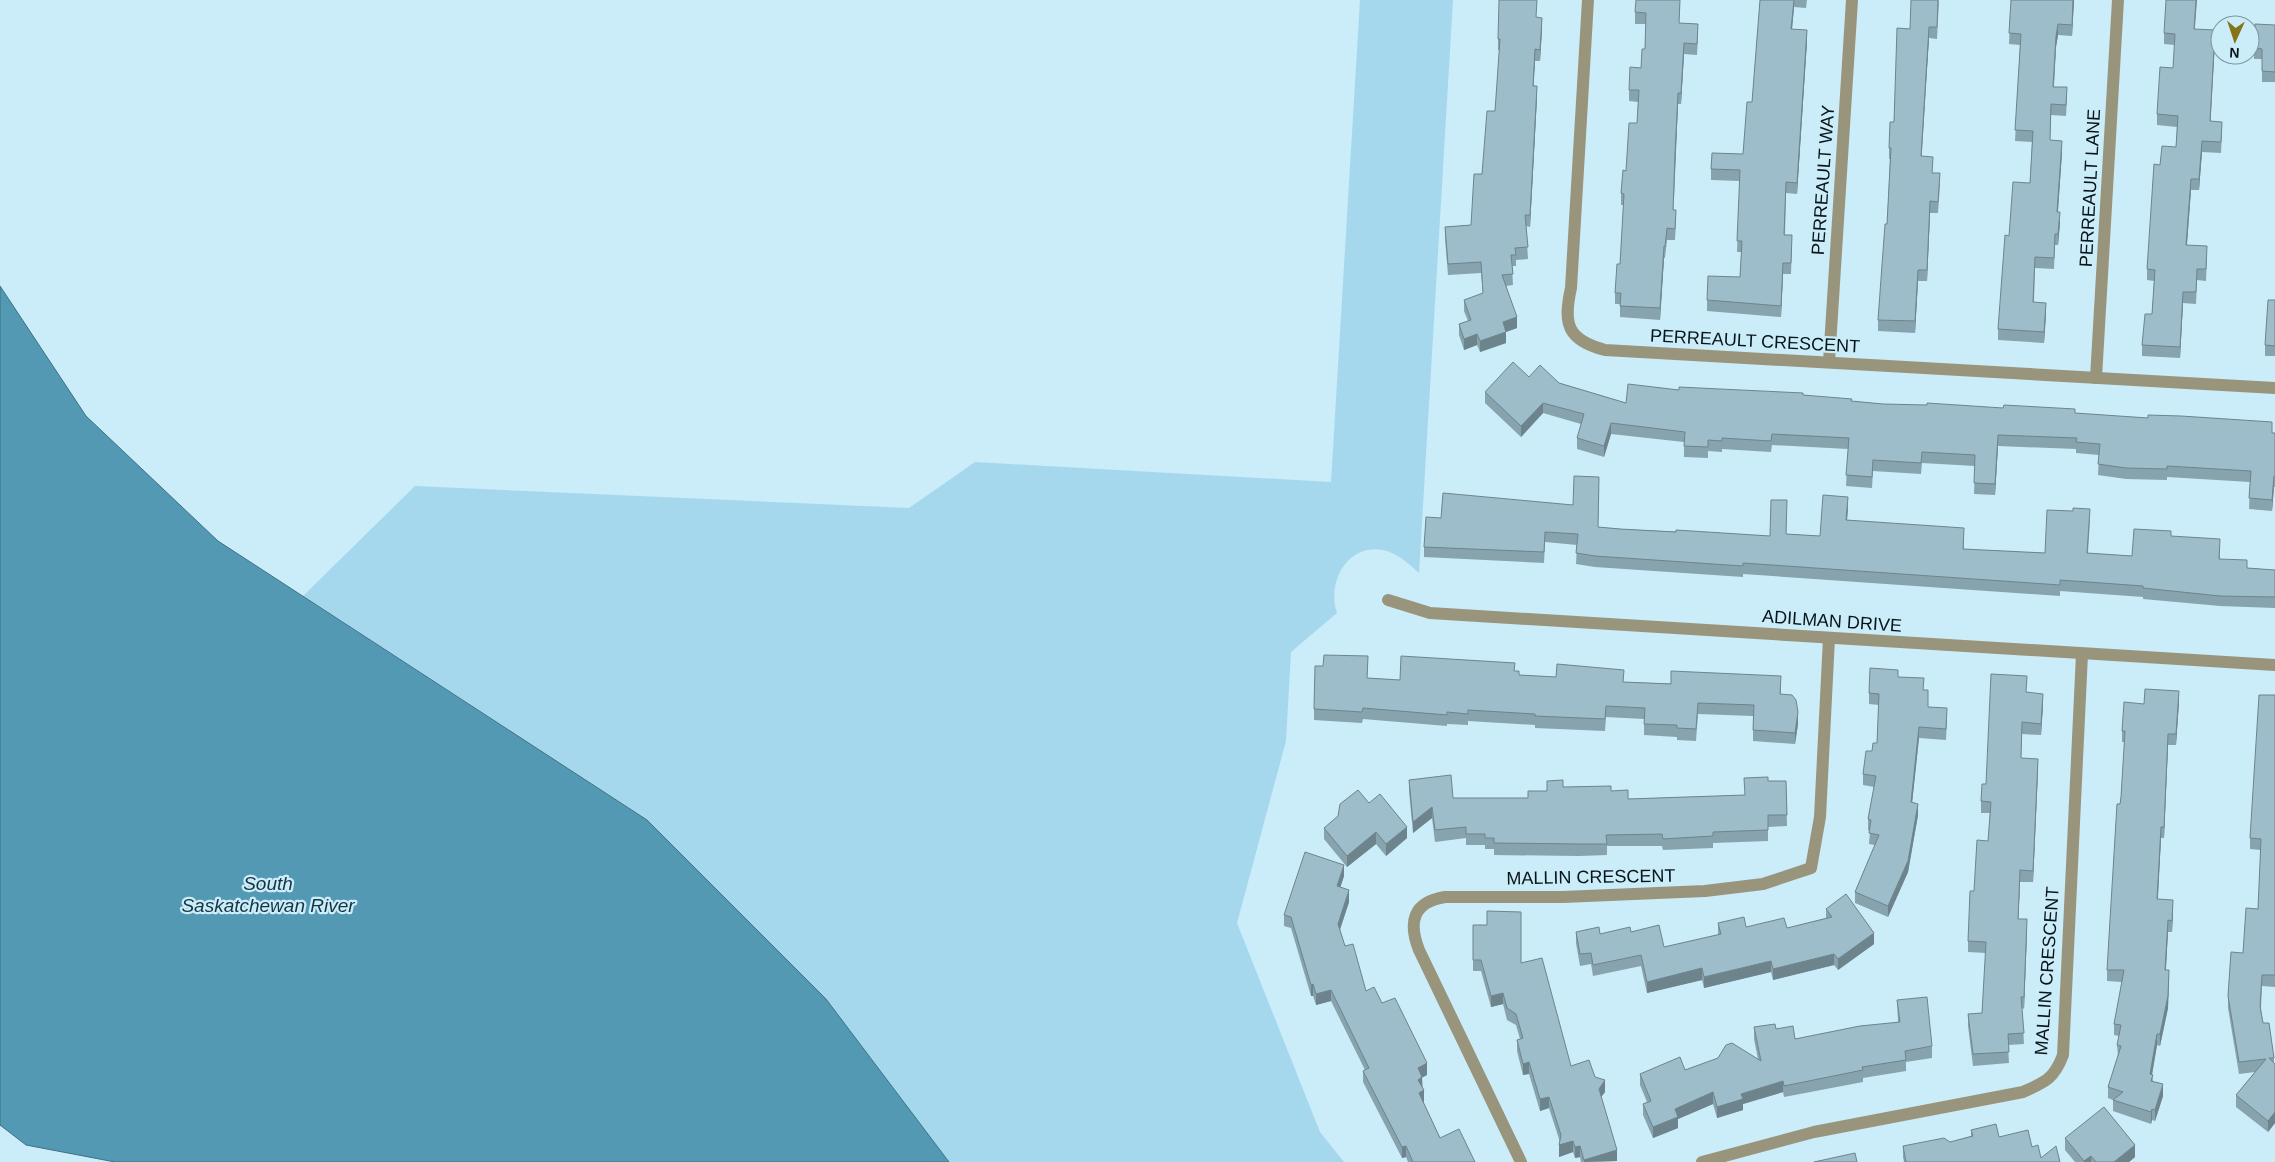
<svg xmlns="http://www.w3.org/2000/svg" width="2275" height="1162" font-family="Arial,sans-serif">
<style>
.green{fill:#a6d8ed}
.water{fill:#5499b3;stroke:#3e7185}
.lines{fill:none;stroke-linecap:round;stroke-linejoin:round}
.minor{stroke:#99957c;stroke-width:12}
.wall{fill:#87a3ae}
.shaded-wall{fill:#6e848d}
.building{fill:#9dbdca;stroke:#6e848d}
.labels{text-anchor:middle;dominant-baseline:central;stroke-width:4.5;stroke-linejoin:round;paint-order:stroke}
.street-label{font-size:18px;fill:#091519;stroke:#cbecf9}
.water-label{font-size:19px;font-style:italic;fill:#143541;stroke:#cbecf9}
</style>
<rect width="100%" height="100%" fill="#cbecf9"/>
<path class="green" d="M 1360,0 L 1453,0 L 1419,573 C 1411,566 1403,558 1394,554 C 1354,535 1325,578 1337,613 L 1291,652 L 1286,741 L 1237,923 L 1320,1132 L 1344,1162 L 949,1162 L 826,999 L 647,820 L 303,596 L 415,486 L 909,508 L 975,462 L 1331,482 Z"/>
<polygon class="water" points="0,286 86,416 218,541 647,820 826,999 949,1162 115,1162 26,1145 0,1125"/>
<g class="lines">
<g class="minor">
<path d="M 1588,0 L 1571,288 C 1563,324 1567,340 1605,350 L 2275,388"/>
<polyline points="1829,362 1852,0"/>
<polyline points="2096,378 2118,0"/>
<polyline points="1388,600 1430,613 2275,665"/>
<path d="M 1521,1162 L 1419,950 C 1408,922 1413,902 1445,897 L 1563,897 L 1705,891 L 1763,884 L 1811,868 L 1820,817 L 1829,638"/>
<path d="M 1702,1162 L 1814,1132 L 2023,1092 C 2045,1082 2054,1079 2063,1055 L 2082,654"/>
</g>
</g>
<g class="wall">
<polygon points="1680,0 1679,23 1698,36 1697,55 1684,54 1681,104 1678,104 1675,166 1673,210 1676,222 1675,240 1667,240 1665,258 1664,258 1660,320 1620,317 1620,304 1615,304 1615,293 1620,264 1624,205 1621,205 1621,193 1637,123 1638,102 1629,101 1629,90 1641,68 1645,49 1646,24 1635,24 1635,12"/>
<polygon points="1760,0 1807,0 1806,8 1794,7 1792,29 1807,41 1797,194 1786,193 1785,235 1792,246 1791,274 1783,274 1781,317 1707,311 1707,300 1740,277 1742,252 1737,252 1740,181 1711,180 1711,169 1743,154 1752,102"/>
<polygon points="1939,0 1937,39 1929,38 1921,156 1940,184 1938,213 1930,213 1927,281 1918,281 1915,333 1878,331 1878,320 1887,224 1890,159 1889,159 1889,148 1910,29"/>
<polygon points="2011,0 2074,0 2072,36 2058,35 2056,47 2054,87 2067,99 2066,116 2051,115 2050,140 2062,152 2058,212 2060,223 2058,245 2055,245 2054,269 2035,268 2034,302 2046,314 2044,343 1998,340 1998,329 2009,236 2030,183 2032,142 2015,141 2020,45 2009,44"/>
<polygon points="1537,17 1542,29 1540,61 1535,61 1533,86 1537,97 1530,227 1526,226 1528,259 1516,260 1516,266 1512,266 1513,285 1506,286 1517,328 1506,332 1506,343 1480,352 1477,345 1464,350 1459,335 1459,324 1468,321 1464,311 1464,300 1483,293 1481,273 1448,275 1445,238 1445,227 1471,225 1495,111 1500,50 1498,50 1498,39"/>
<polygon points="2275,25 2275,82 2262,82 2262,59 2254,59 2254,48"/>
<polygon points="2195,29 2215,41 2210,121 2222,133 2221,153 2202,152 2199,190 2191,190 2187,245 2207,257 2206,281 2197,280 2196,304 2183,303 2180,358 2142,356 2142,345 2152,314 2154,281 2147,280 2147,269 2160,165 2176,147 2177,127 2157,125 2157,114 2173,68 2175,45 2164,44 2164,33"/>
<polygon points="2275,300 2275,356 2265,356 2265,345"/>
<polygon points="1529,377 1559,383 1626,403 1679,390 1803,395 1852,401 1883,404 2075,413 2275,433 2275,487 2274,487 2272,511 2249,509 2250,482 2167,477 2167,480 2126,479 2098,475 2099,455 2076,453 2076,449 1998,446 1995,495 1974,494 1975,466 1922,463 1921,474 1873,471 1872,488 1846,486 1848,449 1772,445 1771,452 1722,449 1722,452 1708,451 1708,458 1684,457 1684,442 1611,434 1604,457 1577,449 1577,438 1581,424 1543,413 1521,437 1485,403 1485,392"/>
<polygon points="1599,488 1598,527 1620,529 1770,536 1787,511 1786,534 1820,536 1848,508 1847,520 1964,538 1964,549 2045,553 2090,519 2088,553 2132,556 2171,536 2220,550 2220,559 2247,568 2275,570 2275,608 2220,606 2143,599 2143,597 2060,591 2060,596 1743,574 1743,577 1595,567 1576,564 1577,545 1545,542 1544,563 1424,557 1424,547 1441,518 1573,505"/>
<polygon points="1323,666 1368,667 1367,678 1400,680 1515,671 1519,675 1624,682 1781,687 1781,694 1798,724 1795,744 1753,741 1753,716 1698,714 1696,741 1677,740 1677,737 1644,735 1644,719 1606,717 1605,731 1535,728 1535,725 1468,721 1468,725 1447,724 1447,726 1363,719 1362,723 1314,720 1314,709"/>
<polygon points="1898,677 1924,690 1928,707 1947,719 1946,740 1919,738 1912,803 1918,815 1908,872 1888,917 1855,903 1855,892 1875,845 1869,844 1870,831 1868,830 1868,819 1874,787 1863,785 1863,774 1872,751 1877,743 1879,705 1869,704 1869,693"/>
<polygon points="2027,692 2043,705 2041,735 2022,734 2021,758 2038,770 2033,882 2020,882 2018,919 2027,930 2024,1009 2022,1008 2024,1044 2008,1045 2009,1063 1973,1066 1968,1026 1968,1014 1982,1013 1986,953 1968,952 1968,941 1974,891 1988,841 1990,813 1981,813 1981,801 1986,784"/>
<polygon points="2275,695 2275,987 2262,986 2261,1009 2263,1023 2274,1058 2274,1063 2275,1064 2275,1123 2268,1132 2236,1107 2236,1095 2255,1072 2239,1074 2228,1008 2228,996 2258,909 2261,850 2250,849 2250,838"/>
<polygon points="2179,702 2176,745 2168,745 2164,838 2161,838 2158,899 2173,911 2172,932 2168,932 2166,970 2169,981 2168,1008 2160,1046 2157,1045 2152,1075 2153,1081 2163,1096 2155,1121 2152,1120 2151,1124 2113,1111 2113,1100 2108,1098 2108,1087 2118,1056 2117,1045 2119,1036 2114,1035 2114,1024 2122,982 2107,981 2107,970 2120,804 2121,797 2125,742 2122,742 2122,731 2144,704"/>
<polygon points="1409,780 1453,798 1528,798 1547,791 1563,787 1611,791 1628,799 1744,795 1768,781 1786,781 1787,826 1768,827 1768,841 1713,843 1713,848 1663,850 1662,846 1607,846 1607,855 1579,856 1494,855 1494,849 1485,849 1485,845 1466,845 1466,838 1435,842 1432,818 1413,833 1409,791"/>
<polygon points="1369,803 1407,838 1386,856 1376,844 1347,867 1324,839 1324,828"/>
<polygon points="1344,876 1340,887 1349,902 1340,930 1345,946 1366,991 1382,1003 1427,1075 1422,1077 1424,1102 1423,1102 1440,1138 1475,1162 1408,1162 1406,1157 1402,1158 1363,1082 1363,1071 1365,1070 1331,1001 1316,1005 1313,996 1311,996 1291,928 1284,926 1284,915"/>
<polygon points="1826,909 1874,944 1838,970 1834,965 1773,980 1771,972 1704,988 1702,980 1647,993 1641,966 1593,976 1591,964 1580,966 1576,943 1576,932 1600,934 1631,932 1664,947 1718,935 1718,923 1746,927 1787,928 1826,918"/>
<polygon points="1473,925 1521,963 1571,1066 1595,1077 1605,1092 1601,1097 1617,1161 1581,1162 1580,1157 1575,1158 1573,1152 1559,1157 1560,1142 1549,1108 1540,1111 1529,1074 1523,1075 1517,1051 1517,1040 1520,1039 1516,1025 1507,1020 1503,1004 1491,1007 1481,971 1473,971"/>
<polygon points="1897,1000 1932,1046 1932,1058 1906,1062 1906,1071 1863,1078 1863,1082 1784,1097 1783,1092 1743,1104 1743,1110 1717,1118 1713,1104 1678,1119 1678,1128 1653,1138 1643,1115 1643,1104 1647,1102 1640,1085 1640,1074 1685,1070 1758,1059 1754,1039 1754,1027 1776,1029 1795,1039 1898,1022"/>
<polygon points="1971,1130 1999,1137 2032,1147 2041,1158 1904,1162 1903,1157 1903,1146 1950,1142 1971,1136"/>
<polygon points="2065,1138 2135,1157 2129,1162 2075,1162 2065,1150"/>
</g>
<g class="shaded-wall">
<polygon points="1794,0 1794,7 1791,40 1791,29"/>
<polygon points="2073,0 2074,0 2072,36 2072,25"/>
<polygon points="2196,0 2197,0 2194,40 2194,29"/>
<polygon points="1542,18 1542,29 1540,61 1540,50"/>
<polygon points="2058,24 2058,35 2056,47 2053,98 2056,36"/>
<polygon points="1929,27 1929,38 1921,167 1921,156"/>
<polygon points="1807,30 1807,41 1797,194 1797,183"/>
<polygon points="2215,30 2215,41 2210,132 2210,121"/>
<polygon points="1684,43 1684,54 1681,104 1681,93"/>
<polygon points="1535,49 1535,61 1533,97 1533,86"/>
<polygon points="1537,86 1537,97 1530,227 1530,215"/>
<polygon points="1678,93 1678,104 1673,222 1675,154"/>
<polygon points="2062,141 2062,152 2057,223 2057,212"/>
<polygon points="2202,141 2202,152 2199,190 2199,179"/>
<polygon points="2191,179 2191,190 2186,256 2186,245"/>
<polygon points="1930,201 1930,213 1927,281 1927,270"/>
<polygon points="2060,212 2060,223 2058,245 2058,234"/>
<polygon points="1664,246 1664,258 1660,320 1660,308"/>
<polygon points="1783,263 1783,274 1781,317 1781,306"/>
<polygon points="1918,270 1918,281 1915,333 1915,321"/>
<polygon points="2183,292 2183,303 2180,358 2180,347"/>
<polygon points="2046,303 2046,314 2044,343 2044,332"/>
<polygon points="1517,317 1517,328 1503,333 1503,322"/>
<polygon points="1506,332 1506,343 1480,352 1480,341"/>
<polygon points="1477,334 1477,345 1464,350 1464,339"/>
<polygon points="1543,403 1543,413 1521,437 1521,426"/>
<polygon points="1611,423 1611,434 1604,457 1604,446"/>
<polygon points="1998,435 1998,446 1995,495 1995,484"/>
<polygon points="2274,476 2274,487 2272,511 2272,500"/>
<polygon points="1848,497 1848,508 1846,531 1846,520"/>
<polygon points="2179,691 2179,702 2176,745 2176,734"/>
<polygon points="2043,694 2043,705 2041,735 2041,724"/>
<polygon points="1798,712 1798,724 1795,744 1795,733"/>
<polygon points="1919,727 1919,738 1911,813 1911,802"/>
<polygon points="2168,734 2168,745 2164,838 2164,827"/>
<polygon points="2038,759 2038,770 2033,882 2033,871"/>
<polygon points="1918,804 1918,815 1908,872 1888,917 1888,906"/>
<polygon points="1432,807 1432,818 1413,833 1413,822"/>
<polygon points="1407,827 1407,838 1386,856 1386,844"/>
<polygon points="2161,827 2161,838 2157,910 2157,899"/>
<polygon points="1376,832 1376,844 1347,867 1347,856"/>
<polygon points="1344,865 1344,876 1337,898 1337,886"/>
<polygon points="2020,870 2020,882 2018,930 2018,919"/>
<polygon points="1349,890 1349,902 1338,935 1338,924"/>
<polygon points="2173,900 2173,911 2172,932 2172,921"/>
<polygon points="2027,919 2027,930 2024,1009 2024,997"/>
<polygon points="2168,920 2168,932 2165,981 2165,970"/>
<polygon points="1874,933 1874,944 1838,970 1838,959"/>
<polygon points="1834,954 1834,965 1773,980 1773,969"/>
<polygon points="1771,961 1771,972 1704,988 1704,977"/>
<polygon points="1702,968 1702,980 1647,993 1647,982"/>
<polygon points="2169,970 2168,1008 2160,1046 2160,1034"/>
<polygon points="1313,984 1313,996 1311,996 1311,985"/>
<polygon points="1331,990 1331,1001 1316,1005 1316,994"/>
<polygon points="1503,993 1503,1004 1491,1007 1491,996"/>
<polygon points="2157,1034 2157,1045 2150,1086 2150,1074"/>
<polygon points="1529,1062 1529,1074 1523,1075 1523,1064"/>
<polygon points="1427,1063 1427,1075 1418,1080 1418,1068"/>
<polygon points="1422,1077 1422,1089 1418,1080"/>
<polygon points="1605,1080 1605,1092 1599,1100 1599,1089"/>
<polygon points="1783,1081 1783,1092 1743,1104 1743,1110 1717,1118 1717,1107 1741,1094"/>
<polygon points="2163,1084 2163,1096 2155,1121 2155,1110"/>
<polygon points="1424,1090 1424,1102 1419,1104 1419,1093"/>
<polygon points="1713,1092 1713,1104 1678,1119 1678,1128 1653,1138 1653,1127 1675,1109"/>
<polygon points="1549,1097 1549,1108 1540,1111 1540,1099"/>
<polygon points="2152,1109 2152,1120 2151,1124 2151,1112"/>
<polygon points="2275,1112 2275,1123 2268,1132 2268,1121"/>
<polygon points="1573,1141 1573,1152 1559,1157 1559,1145"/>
<polygon points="2135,1145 2135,1157 2129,1162 2114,1162"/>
<polygon points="1406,1146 1406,1157 1402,1158 1402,1147"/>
<polygon points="1580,1146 1580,1157 1575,1158 1575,1147"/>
<polygon points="1617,1150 1617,1161 1584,1162 1584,1160"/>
<polygon points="2091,1156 2091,1162 2084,1162 2084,1161"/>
</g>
<g class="building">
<polygon points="1499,0 1537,0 1536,17 1542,18 1540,50 1535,49 1533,86 1537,86 1530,215 1525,215 1528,247 1515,248 1516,255 1511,255 1513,274 1502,275 1517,317 1503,322 1506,332 1480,341 1477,334 1464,339 1459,324 1471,320 1464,300 1483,293 1481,262 1448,264 1445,227 1471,225 1474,174 1482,174 1487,111 1495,111 1500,39 1498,39"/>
<polygon points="1636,0 1680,0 1679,23 1698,24 1697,44 1684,43 1681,93 1678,93 1675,154 1673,210 1676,210 1675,229 1667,228 1665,247 1664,246 1660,308 1620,306 1621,293 1615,293 1617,264 1620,264 1624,194 1621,193 1623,170 1626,171 1629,123 1637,123 1639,90 1629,90 1630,67 1641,68 1642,49 1645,49 1646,13 1635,12"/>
<polygon points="1760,0 1794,0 1791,29 1807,30 1797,183 1786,182 1784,235 1792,235 1791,263 1783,263 1781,306 1707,300 1708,276 1740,277 1742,241 1737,241 1740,170 1711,169 1712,153 1743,154 1747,102 1752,102"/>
<polygon points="1911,0 1938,0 1937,27 1929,27 1921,156 1933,157 1932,173 1940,173 1938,202 1930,201 1927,270 1918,270 1915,321 1878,320 1885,224 1887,224 1891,148 1889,148 1890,122 1894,122 1897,28 1910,29"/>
<polygon points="2011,0 2073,0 2072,25 2058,24 2056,36 2053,87 2067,87 2066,105 2051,104 2050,140 2062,141 2057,212 2060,212 2058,234 2055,234 2054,258 2035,257 2033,302 2046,303 2044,332 1998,329 2005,235 2009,236 2013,182 2030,183 2033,131 2015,130 2021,34 2009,33"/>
<polygon points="2166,0 2196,0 2194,29 2215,30 2210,121 2222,122 2221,142 2202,141 2199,179 2191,179 2186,245 2207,246 2206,269 2197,269 2196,292 2183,292 2180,347 2142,345 2145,314 2152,314 2155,270 2147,269 2154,164 2160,165 2162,146 2176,147 2178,116 2157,114 2160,67 2173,68 2175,34 2164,33"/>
<polygon points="2255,24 2275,25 2275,72 2262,71 2262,49 2254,48"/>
<polygon points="2268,300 2275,300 2275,346 2265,345"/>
<polygon points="1513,362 1529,377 1540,365 1559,383 1626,403 1628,384 1679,390 1679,387 1803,393 1803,395 1852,399 1851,401 1883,404 1927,405 1927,403 2003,408 2004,405 2075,409 2075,413 2148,418 2148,415 2181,416 2272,422 2272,433 2275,433 2275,476 2274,476 2272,500 2249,498 2251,471 2167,466 2167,469 2126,468 2098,464 2100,444 2076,442 2077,438 1998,435 1995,484 1974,483 1975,455 1922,452 1921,463 1873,460 1872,477 1846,475 1849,438 1772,434 1771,441 1722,438 1722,441 1708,440 1708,447 1684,446 1685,432 1611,423 1604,446 1577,438 1584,414 1543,403 1521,426 1485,392"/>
<polygon points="1574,476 1599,477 1598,527 1620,529 1676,532 1676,530 1770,536 1771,500 1787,500 1786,534 1820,536 1823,495 1848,497 1846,520 1964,528 1963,549 2045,553 2047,510 2073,511 2073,508 2090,509 2087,553 2132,556 2134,529 2171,531 2171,536 2220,539 2219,559 2247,560 2247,568 2275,570 2275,597 2220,596 2143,588 2143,586 2060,580 2060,585 1743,563 1743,566 1595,556 1576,553 1578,534 1545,532 1544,552 1424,547 1426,517 1441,518 1443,493 1573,505"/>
<polygon points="1324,655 1368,656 1367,678 1400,680 1401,656 1515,663 1514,671 1519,671 1519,675 1556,677 1557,664 1624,670 1623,682 1671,684 1671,671 1781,676 1780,694 1792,695 1796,700 1798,712 1795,733 1753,730 1754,705 1698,703 1696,729 1677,728 1677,725 1644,724 1645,708 1606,706 1605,719 1535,716 1535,714 1468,710 1468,714 1447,712 1447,715 1363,708 1362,712 1314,709 1315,666 1323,666"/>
<polygon points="1870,668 1898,670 1898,677 1924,678 1923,690 1928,690 1928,707 1947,708 1946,729 1919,727 1911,802 1918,804 1908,861 1888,906 1855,892 1879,835 1869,833 1871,820 1868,819 1876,776 1863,774 1866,751 1872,751 1873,743 1877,743 1879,694 1869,693"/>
<polygon points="1991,674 2027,676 2026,692 2043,694 2041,724 2022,722 2021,758 2038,759 2033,871 2020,870 2018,919 2027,919 2024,997 2021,997 2024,1033 2008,1034 2009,1052 1973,1054 1968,1014 1982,1013 1986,942 1968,941 1970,891 1974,891 1977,840 1988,841 1991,802 1981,801 1982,784 1986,784"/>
<polygon points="2145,689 2179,691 2176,734 2168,734 2164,827 2161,827 2157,899 2173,900 2172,921 2168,920 2165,970 2169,970 2168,996 2160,1034 2157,1034 2150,1074 2153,1075 2151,1081 2163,1084 2155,1110 2152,1109 2151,1112 2113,1100 2123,1092 2108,1087 2121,1046 2117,1045 2121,1025 2114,1024 2124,970 2107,970 2117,804 2120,804 2121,797 2125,731 2122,731 2124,702 2144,704"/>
<polygon points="2259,695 2275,695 2275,975 2262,975 2260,1006 2263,1023 2269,1023 2274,1058 2269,1058 2275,1064 2275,1112 2268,1121 2236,1095 2266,1059 2239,1062 2228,996 2231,952 2243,953 2246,908 2258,909 2261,839 2250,838"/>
<polygon points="1451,775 1453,798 1528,798 1528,791 1547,791 1547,781 1563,780 1563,787 1611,786 1611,791 1628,790 1628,799 1745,795 1744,778 1768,777 1768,781 1786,781 1787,815 1768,815 1768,830 1713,832 1713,836 1663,839 1662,834 1606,835 1607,844 1579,844 1494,843 1494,838 1485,838 1485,834 1466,834 1466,827 1435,830 1432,807 1413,822 1409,780"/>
<polygon points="1358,790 1369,803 1380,794 1407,827 1386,844 1376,832 1347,856 1324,828 1338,816 1340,804"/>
<polygon points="1305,852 1344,865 1337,886 1349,890 1338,924 1345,946 1353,944 1366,991 1374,987 1382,1003 1395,998 1427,1063 1418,1068 1422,1077 1418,1080 1424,1090 1419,1093 1440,1138 1459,1129 1475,1162 1413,1162 1406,1146 1402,1147 1363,1071 1369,1068 1331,990 1316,994 1313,984 1311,985 1291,917 1284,915"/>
<polygon points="1846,894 1874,933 1838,959 1834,954 1773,969 1771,961 1704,977 1702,968 1647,982 1641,955 1593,965 1591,953 1580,954 1576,932 1599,927 1600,934 1630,927 1631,932 1659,925 1664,947 1721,934 1718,923 1744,917 1746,927 1784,918 1787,928 1832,917 1826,909"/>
<polygon points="1487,911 1521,912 1521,963 1542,958 1571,1066 1589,1060 1595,1077 1605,1080 1599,1089 1617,1150 1584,1160 1580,1146 1575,1147 1573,1141 1559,1145 1561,1135 1549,1097 1540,1099 1529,1062 1523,1064 1517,1040 1523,1038 1516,1014 1507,1008 1503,993 1491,996 1481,960 1473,960 1473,925 1487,925"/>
<polygon points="1927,997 1932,1046 1905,1051 1906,1060 1862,1067 1863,1070 1784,1086 1783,1081 1741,1094 1743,1099 1717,1107 1713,1092 1675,1109 1678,1117 1653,1127 1643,1104 1651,1101 1640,1074 1680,1057 1685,1070 1718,1058 1726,1045 1732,1043 1761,1061 1754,1027 1775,1024 1776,1029 1793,1026 1795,1039 1860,1026 1900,1022 1897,1000"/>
<polygon points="2104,1107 2135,1145 2114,1162 2096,1162 2091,1156 2084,1161 2065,1138"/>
<polygon points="1996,1124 1999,1137 2028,1130 2032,1147 2038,1145 2041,1158 2056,1146 2060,1162 1905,1162 1906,1162 1903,1146 1944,1138 1950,1142 1973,1136 1971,1130"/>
<polygon points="1855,1153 1857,1162 1814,1162"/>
</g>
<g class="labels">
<g class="street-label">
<text transform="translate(1823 180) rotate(-86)">PERREAULT WAY</text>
<text transform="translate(2090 188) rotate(-87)">PERREAULT LANE</text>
<text transform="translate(1755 341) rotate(3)">PERREAULT CRESCENT</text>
<text transform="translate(1832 621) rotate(4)">ADILMAN DRIVE</text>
<text transform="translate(1591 877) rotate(-1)">MALLIN CRESCENT</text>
<text transform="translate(2047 971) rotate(-86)">MALLIN CRESCENT</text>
</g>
<g class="water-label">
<text x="268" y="883">South<tspan x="268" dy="22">Saskatchewan River</tspan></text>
</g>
</g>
<g transform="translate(2235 40) rotate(183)"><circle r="24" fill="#cbecf9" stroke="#7d969f"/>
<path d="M0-4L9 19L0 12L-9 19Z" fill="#857517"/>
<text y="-8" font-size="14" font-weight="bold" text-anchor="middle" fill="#091519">N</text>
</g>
</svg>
